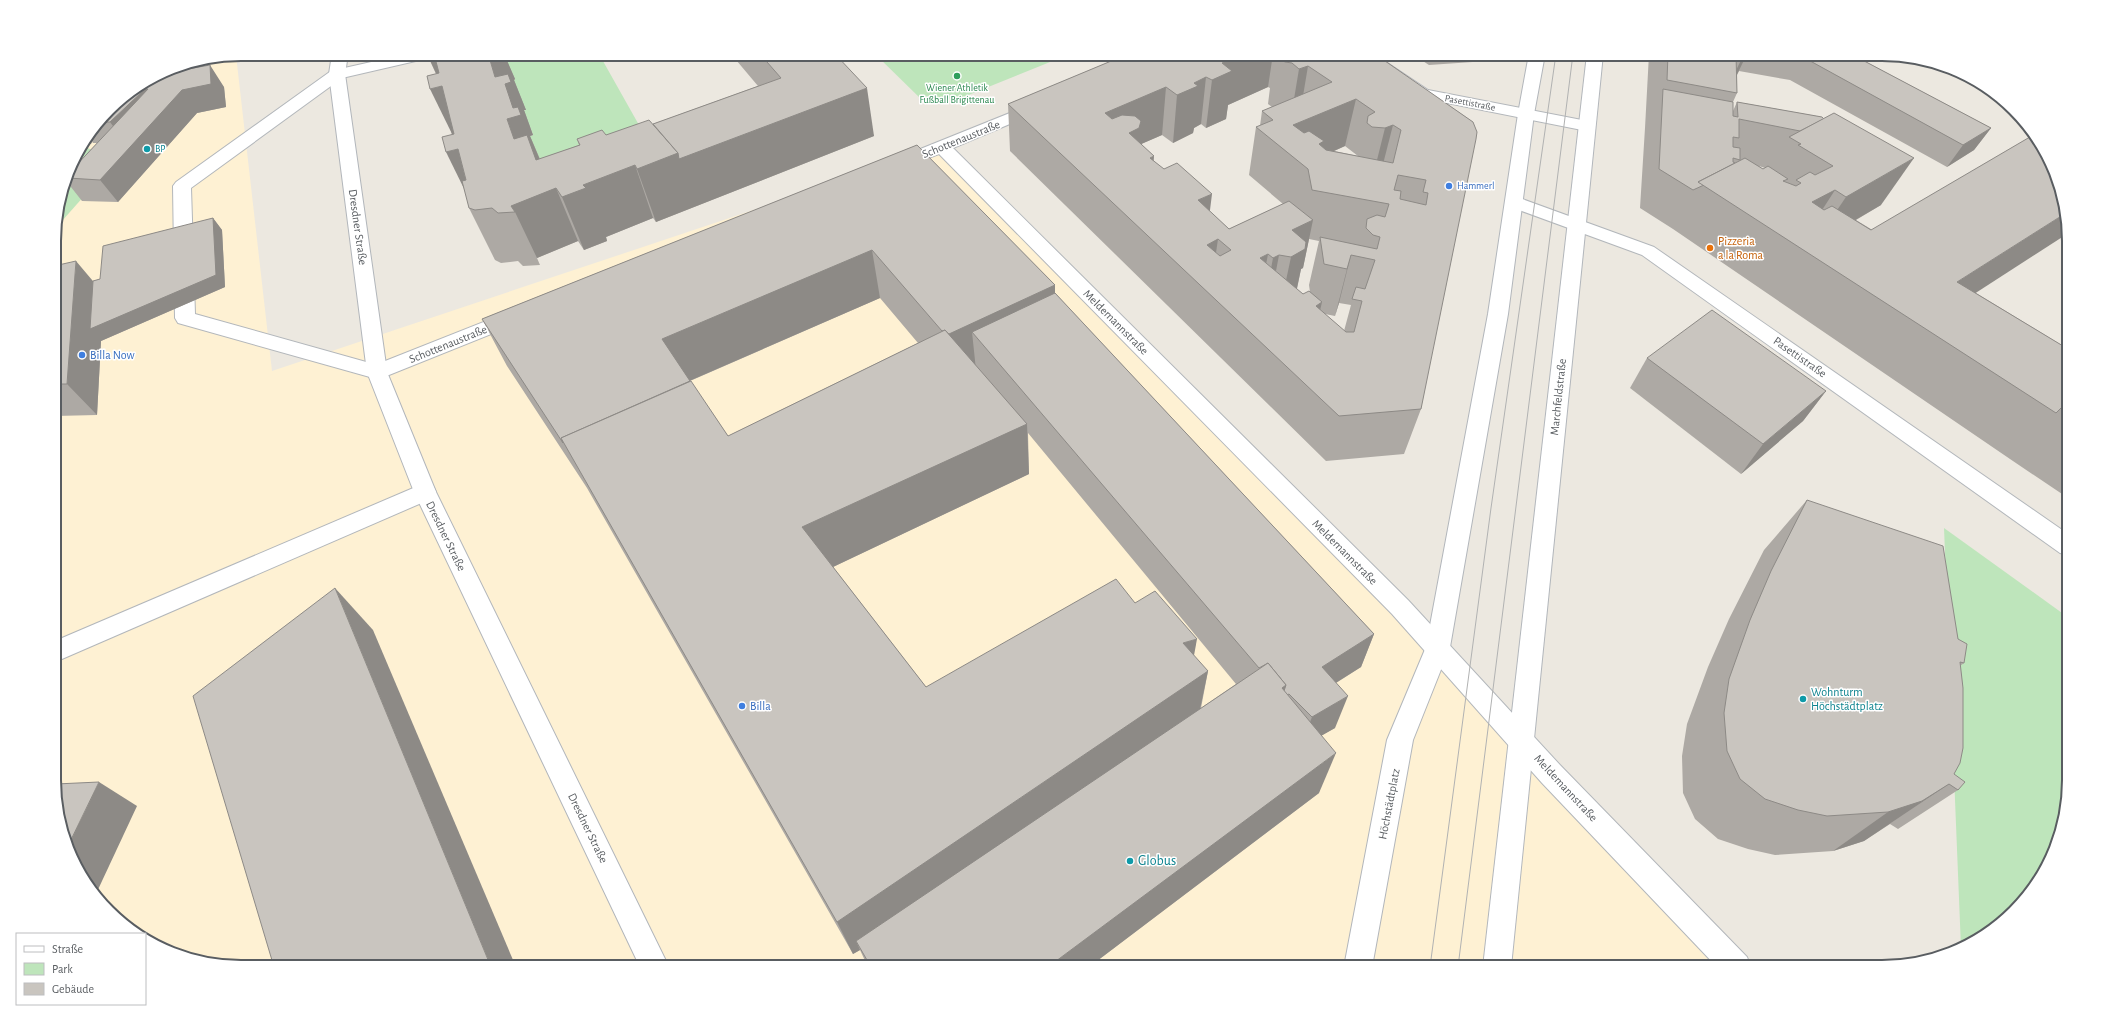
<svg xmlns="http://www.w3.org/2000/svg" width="2123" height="1021" font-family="'Alegreya Sans',sans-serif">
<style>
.commercial{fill:#fef1d3}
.green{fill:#bee5bb}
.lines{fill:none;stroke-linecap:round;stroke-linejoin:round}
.lane-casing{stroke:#b3b7bb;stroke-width:2}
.street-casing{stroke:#b3b7bb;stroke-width:2}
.secondary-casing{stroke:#b2b6bb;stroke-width:2}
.lane{fill:#fff;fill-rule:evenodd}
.street{fill:#fff;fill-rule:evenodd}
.secondary{fill:#fff;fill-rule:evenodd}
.tram{stroke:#b1b2b2;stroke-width:1}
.wall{fill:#ada9a4;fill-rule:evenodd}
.shaded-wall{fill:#8d8a86}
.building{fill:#c9c5bf;stroke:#8d8a86;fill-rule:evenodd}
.leisure-dot{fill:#2e9e5b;stroke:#fff;stroke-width:1.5}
.culture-dot{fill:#0f9aa8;stroke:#fff;stroke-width:1.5}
.shop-dot{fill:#3f7fe0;stroke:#fff;stroke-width:1.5}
.food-dot{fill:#e8710a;stroke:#fff;stroke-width:1.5}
.labels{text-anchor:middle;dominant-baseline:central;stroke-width:3;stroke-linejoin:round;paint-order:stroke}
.far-leisure-label{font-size:10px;fill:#27864d;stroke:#fff}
.far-street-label{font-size:10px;fill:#595d61;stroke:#fff}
.far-culture-label{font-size:10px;fill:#0d838f;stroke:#fff;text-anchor:start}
.far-shop-label{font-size:10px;fill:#366cbe;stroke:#fff;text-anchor:start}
.street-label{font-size:12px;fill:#595d61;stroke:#fff}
.food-label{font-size:12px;fill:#c56008;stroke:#fff;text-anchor:start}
.shop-label{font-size:12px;fill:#366cbe;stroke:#fff;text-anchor:start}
.culture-label{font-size:12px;fill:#0d838f;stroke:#fff;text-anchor:start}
.near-culture-label{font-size:14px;fill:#0d838f;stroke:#fff;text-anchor:start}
.rim{fill:none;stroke:#595d61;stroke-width:2}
</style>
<rect width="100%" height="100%" fill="#ece8e0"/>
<polygon class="commercial" points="236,55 272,371 942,147 1735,967 241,967 169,953 145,939 145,934 137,934 127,928 92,894 56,805 54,228 73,158 117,101 170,68"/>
<g class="green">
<polygon points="507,54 599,54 666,173 559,213 527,137 533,135 530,127 512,113 526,110 495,58"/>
<polygon points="875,54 1070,54 961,98 922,100"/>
<polygon points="83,146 116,160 54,230 73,158"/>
<polygon points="1944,528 2069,618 2069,780 2055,852 2030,894 1986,935 1961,948"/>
</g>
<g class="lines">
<g class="lane-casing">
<g id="lane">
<polygon points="407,54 436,54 433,57 342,78 191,188 195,314 384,367 387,372 384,377 377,379 178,323 175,318 173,186 176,182 331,71"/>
<polygon points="425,483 433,486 436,492 433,498 55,662 55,641"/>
</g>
</g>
<g class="street-casing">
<g id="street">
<polygon points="1356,54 1374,54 1428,90 1587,121 1593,122 1595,126 1593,130 1587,131 1417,97"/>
<polygon points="1037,102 1043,104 1045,107 1043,110 953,148 1408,600 1560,765 1747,957 1751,967 1717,967 1542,783 1392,614 939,154 899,169 893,168 890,164 893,160"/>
<polygon points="1514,196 1654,247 2068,534 2068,555 2060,553 1642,255 1508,206 1505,202 1508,198"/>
<polygon points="514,310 521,312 524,317 521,322 384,377 377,379 370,377 367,372 370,367"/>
</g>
</g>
<g class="secondary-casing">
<g id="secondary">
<polygon points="332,54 348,54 345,74 387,372 436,492 669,967 640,967 414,492 367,372 329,74"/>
<polygon points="1529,54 1545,54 1534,114 1508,314 1450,647 1413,740 1372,967 1344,967 1387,740 1426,647 1488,314 1518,114"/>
<polygon points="1587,54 1603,54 1511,967 1483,967"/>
</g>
</g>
<use href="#lane" class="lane"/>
<use href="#street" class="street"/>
<use href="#secondary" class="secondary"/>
<g class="tram">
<polyline points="1430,967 1491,508 1556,54"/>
<polyline points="1458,967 1573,54"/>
</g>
</g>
<g class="wall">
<polygon points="427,54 507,54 507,55 505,56 515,79 514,80 526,110 524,110 533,135 530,136 540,159 579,145 577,139 606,135 653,124 758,86 731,54 835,54 874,136 656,222 653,218 606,237 607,241 584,250 578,241 537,258 540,265 523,266 518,261 501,263 495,260 469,208 452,135 436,74"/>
<path d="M 1128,54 L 1375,54 L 1473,122 L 1421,409 L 1404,454 L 1326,461 L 1010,151 L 1008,104 ZM 1268,87 L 1270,88 L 1268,104 L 1272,107 L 1262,111 L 1260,126 L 1256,127 L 1249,175 L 1283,204 L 1229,229 L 1154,161 L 1141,144 L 1162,135 L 1173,143 L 1193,133 L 1194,128 L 1201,124 L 1206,128 L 1226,119 L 1228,105 ZM 1345,146 L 1358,156 L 1334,151 ZM 1309,239 L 1319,241 L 1309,285 L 1310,292 L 1303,294 L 1297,289 L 1301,269 L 1303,268 ZM 1339,303 L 1351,305 L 1344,331 L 1325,314 L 1335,316 Z"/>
<polygon points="1412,54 1489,54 1487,61 1429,65"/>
<path d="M 1649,54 L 1851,54 L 1991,128 L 1974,150 L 1947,167 L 1790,80 L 1739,71 L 1737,75 L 1737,93 L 1733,102 L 1733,111 L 1737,102 L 1822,117 L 1881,205 L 1856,220 L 2068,349 L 2068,498 L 2010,459 L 1673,229 L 1640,208 L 1645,128 ZM 1759,166 L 1765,168 L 1763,169 Z"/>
<polygon points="188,65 190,68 224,87 226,107 197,113 118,202 82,201 67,182 70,172 97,143 93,143 89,137 117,101 170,68"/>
<path d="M 917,145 L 1055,285 L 1055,293 L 1374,634 L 1361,667 L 1336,683 L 1335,728 L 1322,735 L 1319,793 L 1089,967 L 868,967 L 860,950 L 853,954 L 587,488 L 507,366 L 482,319 ZM 880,298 L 918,343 L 728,436 L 690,381 ZM 1028,433 L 1236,684 L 1201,708 L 1208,671 L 1135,603 L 926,687 L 833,567 L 1029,474 Z"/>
<polygon points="213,218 222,230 225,287 101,341 97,415 55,416 54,266 93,281 100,279"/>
<polygon points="1647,358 1826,391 1803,421 1741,474 1630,388"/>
<polygon points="1807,500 1958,639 1964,663 1960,666 1954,774 1958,790 1898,829 1890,824 1864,841 1833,851 1775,855 1748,849 1718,839 1695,819 1683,793 1682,756 1687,724 1708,667 1729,619 1764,550"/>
</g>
<g class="shaded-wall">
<polygon points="427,54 439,54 442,86"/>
<polygon points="492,54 507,54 507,55 505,56 515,79 514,80 526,110 524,110 533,135 530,136 540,160 556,188 578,241 537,258 515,212 511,206 514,139 507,119 490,60"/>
<polygon points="1243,54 1273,54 1268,87 1228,105 1226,119 1206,128 1212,80 1222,63"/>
<polygon points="1744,54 1747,54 1729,91 1726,91"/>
<polygon points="188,65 199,82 210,65 224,87 226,107 197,113 118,202 100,180 127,145 110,122 160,74 170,68"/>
<polygon points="1308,66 1300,114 1291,117 1299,69"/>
<polygon points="1206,77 1201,124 1194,128 1193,133 1173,143 1177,95 1194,83"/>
<polygon points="442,86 456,142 430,89"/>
<polygon points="1166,87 1162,135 1139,145 1105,113"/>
<polygon points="867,88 874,136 656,222 637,169 678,153"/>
<polygon points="1356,99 1345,146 1316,159 1293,125"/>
<polygon points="1393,125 1381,172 1373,176 1385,128"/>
<polygon points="1991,128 1974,150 1947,167 1963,145"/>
<polygon points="88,138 92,143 84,147 83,146"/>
<polygon points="458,149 472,205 446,152"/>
<polygon points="1154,156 1151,203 1150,158"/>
<polygon points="1914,158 1881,205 1814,244 1846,197"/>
<polygon points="635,165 653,218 606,237 607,241 584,250 562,197 583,185"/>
<polygon points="1835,190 1804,238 1812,202"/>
<polygon points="1212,194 1206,242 1198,200"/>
<polygon points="2066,213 2067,217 2067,234 1923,327 1957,282"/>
<polygon points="213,218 222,230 225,287 101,341 97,415 67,384 76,261 103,293"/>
<polygon points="1313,220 1303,268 1301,269 1295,297 1281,304 1291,257 1292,230"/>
<polygon points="1218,239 1211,287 1207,245"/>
<polygon points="872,250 880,298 680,385 662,339"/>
<polygon points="1268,254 1259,301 1260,258"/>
<polygon points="1279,255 1270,303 1264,305 1273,258"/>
<polygon points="1351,255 1339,303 1335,316 1347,269"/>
<polygon points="1055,285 1055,332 972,332 976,370 946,335"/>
<polygon points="1322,302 1311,350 1316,306"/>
<polygon points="1826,391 1803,421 1741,474 1763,444"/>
<polygon points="1027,424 1029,474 816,575 802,527"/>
<polygon points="335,588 373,630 516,967 491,967"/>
<polygon points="1374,634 1361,667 1310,699 1322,667"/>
<polygon points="1197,639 1189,683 1183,643"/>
<polygon points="1208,671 1199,714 856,941 860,950 853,954 837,922"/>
<polygon points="1286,685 1273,728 1282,688"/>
<polygon points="1348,696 1335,728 1300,748 1312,717"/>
<polygon points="1336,753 1319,793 1089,967 1048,967"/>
<polygon points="99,782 137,806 95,896 92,894 68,851 67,848"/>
<polygon points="1949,784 1864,841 1833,851 1888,812"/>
</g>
<g class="building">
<polygon points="434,54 503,54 504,57 490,60 495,77 508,74 511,82 505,84 513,108 518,107 521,115 507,119 514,139 527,135 536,160 580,145 577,139 602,130 606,135 649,120 678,153 637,169 635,165 583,185 586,188 562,197 556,188 511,206 515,212 498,213 492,208 475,210 469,208 462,181 466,180 458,149 446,152 442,137 454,134 442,86 430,89 427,76 439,73"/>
<polygon points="760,54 835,54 867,88 679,159 678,153 653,124 781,78"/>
<path d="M 1128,54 L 1243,54 L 1222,63 L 1232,71 L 1212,80 L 1206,77 L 1194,83 L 1198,86 L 1177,95 L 1166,87 L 1105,113 L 1112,119 L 1122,115 L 1135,116 L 1141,121 L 1139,128 L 1129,133 L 1154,156 L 1150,158 L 1164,169 L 1177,163 L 1212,194 L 1198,200 L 1229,229 L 1289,201 L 1313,220 L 1292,230 L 1306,242 L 1305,249 L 1291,257 L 1279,255 L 1273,258 L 1268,254 L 1260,258 L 1303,294 L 1309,291 L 1322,302 L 1316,306 L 1346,332 L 1354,332 L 1362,301 L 1352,299 L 1356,287 L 1365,289 L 1375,260 L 1351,255 L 1347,269 L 1324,264 L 1320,237 L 1377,249 L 1380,237 L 1373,235 L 1366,228 L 1367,219 L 1377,215 L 1385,217 L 1389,204 L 1312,190 L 1308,169 L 1256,127 L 1273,120 L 1262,111 L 1332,82 L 1308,66 L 1299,69 L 1292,63 L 1285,62 L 1275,56 L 1275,54 L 1375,54 L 1473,122 L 1477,132 L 1476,139 L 1421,409 L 1339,416 L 1008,104 ZM 1356,99 L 1375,112 L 1368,116 L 1367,123 L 1372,127 L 1385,128 L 1393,125 L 1401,130 L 1393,163 L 1326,150 L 1319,144 L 1324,141 L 1309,131 L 1304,133 L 1293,125 ZM 1398,175 L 1426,180 L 1423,192 L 1428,193 L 1426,205 L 1400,199 L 1401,191 L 1394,190 ZM 1218,239 L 1231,250 L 1220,256 L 1207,245 Z"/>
<polygon points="1668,54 1736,54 1737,93 1667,80"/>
<polygon points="1804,54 1851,54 1991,128 1963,145 1803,57"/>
<polygon points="210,65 211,84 182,90 100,180 68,178 70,172 148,89 145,89 110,122 101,122 117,101 170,68 160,74"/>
<polygon points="1663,89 1733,102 1733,116 1738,117 1737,102 1822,117 1824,119 1800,131 1739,119 1739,138 1733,137 1733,147 1740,148 1740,160 1733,158 1733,162 1735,163 1698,182 1704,185 1693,190 1659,169"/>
<polygon points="1834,113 1914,158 1846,197 1835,190 1812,202 1824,210 1832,206 1871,230 2035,134 2055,170 2066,213 1957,282 2068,349 2068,404 2061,408 2056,413 1698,182 1745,158 1763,169 1768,166 1788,179 1783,181 1796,186 1801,183 1796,180 1810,172 1815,175 1833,166 1798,145 1801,144 1789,137"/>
<polygon points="917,145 1055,285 949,334 945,330 942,331 872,250 662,339 690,381 561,438 563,443 482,319"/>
<polygon points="213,218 216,275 90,329 93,281 100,279 103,246"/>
<polygon points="76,261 67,384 55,384 54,266"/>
<polygon points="1055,293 1374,634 1322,667 1348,696 1312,717 1289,694 1287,695 1284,691 1286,685 1268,663 1259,668 972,332"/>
<polygon points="1712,310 1826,391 1763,444 1647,358"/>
<polygon points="945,330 1027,424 802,527 926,687 1116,579 1135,603 1155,591 1197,639 1183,643 1208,671 837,922 561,438 691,381 728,436"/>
<polygon points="2068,404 2068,413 2061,408"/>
<polygon points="1807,500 1943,546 1958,639 1967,644 1964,663 1960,662 1963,688 1963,748 1960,763 1954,774 1965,782 1958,790 1949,784 1922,801 1888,812 1827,816 1798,810 1765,799 1740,779 1727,751 1724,713 1729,679 1750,620 1771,571"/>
<polygon points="335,588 491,967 274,967 193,696"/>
<polygon points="1268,663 1286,685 1282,688 1336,753 1048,967 871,967 856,941"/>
<polygon points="99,782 67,848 56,805 56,784"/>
</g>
<circle class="leisure-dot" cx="957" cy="76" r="4"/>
<g class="culture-dot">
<circle cx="147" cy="149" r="4"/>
<circle cx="1803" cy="699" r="4"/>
<circle cx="1130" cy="861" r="4"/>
</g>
<g class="shop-dot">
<circle cx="1449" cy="186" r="4"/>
<circle cx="82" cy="355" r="4"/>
<circle cx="742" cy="706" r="4"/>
</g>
<circle class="food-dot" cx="1710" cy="248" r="4"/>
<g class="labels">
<g class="far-leisure-label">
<text x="957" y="88">Wiener Athletik<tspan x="957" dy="12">Fußball Brigittenau</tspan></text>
</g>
<g class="far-street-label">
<text transform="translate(1470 103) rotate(11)">Pasettistraße</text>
</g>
<g class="far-culture-label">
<text x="155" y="149">BP</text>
</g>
<g class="far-shop-label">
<text x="1457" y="186">Hammerl</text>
</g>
<g class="street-label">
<text transform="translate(961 139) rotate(-22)">Schottenaustraße</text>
<text transform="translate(358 227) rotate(82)">Dresdner Straße</text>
<text transform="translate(1116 322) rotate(45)">Meldemannstraße</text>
<text transform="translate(448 344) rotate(-22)">Schottenaustraße</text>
<text transform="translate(1800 357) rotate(35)">Pasettistraße</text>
<text transform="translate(1558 397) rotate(-84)">Marchfeldstraße</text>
<text transform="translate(446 536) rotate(64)">Dresdner Straße</text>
<text transform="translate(1345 552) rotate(45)">Meldemannstraße</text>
<text transform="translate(1566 788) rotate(47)">Meldemannstraße</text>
<text transform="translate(1389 804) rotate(-79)">Höchstädtplatz</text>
<text transform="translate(588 828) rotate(64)">Dresdner Straße</text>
</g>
<g class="food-label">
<text x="1718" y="241">Pizzeria<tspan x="1718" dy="14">a la Roma</tspan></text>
</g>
<g class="shop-label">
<text x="90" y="355">Billa Now</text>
<text x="750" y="706">Billa</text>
</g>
<g class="culture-label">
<text x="1811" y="692">Wohnturm<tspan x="1811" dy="14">Höchstädtplatz</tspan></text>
</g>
<g class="near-culture-label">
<text x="1138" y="861">Globus</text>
</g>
</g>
<path d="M0 0H2123V1021H0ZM241 61H1882A180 180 0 0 1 2062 241V780A180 180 0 0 1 1882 960H241A180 180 0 0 1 61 780V241A180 180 0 0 1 241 61Z" fill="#fff" fill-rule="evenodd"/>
<path class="rim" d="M241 61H1882A180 180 0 0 1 2062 241V780A180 180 0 0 1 1882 960H241A180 180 0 0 1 61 780V241A180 180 0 0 1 241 61Z"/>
<rect x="16" y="933" width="130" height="72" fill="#ffffff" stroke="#bdbec0"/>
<rect x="24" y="946" width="20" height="6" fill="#ffffff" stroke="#bdbec0"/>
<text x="52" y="953" font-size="12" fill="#595d61">Straße</text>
<rect x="24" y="963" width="20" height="12" fill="#bee5bb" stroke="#bdbec0"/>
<text x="52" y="973" font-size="12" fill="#595d61">Park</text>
<rect x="24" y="983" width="20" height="12" fill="#c9c5bf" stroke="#bdbec0"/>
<text x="52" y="993" font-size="12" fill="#595d61">Gebäude</text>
</svg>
